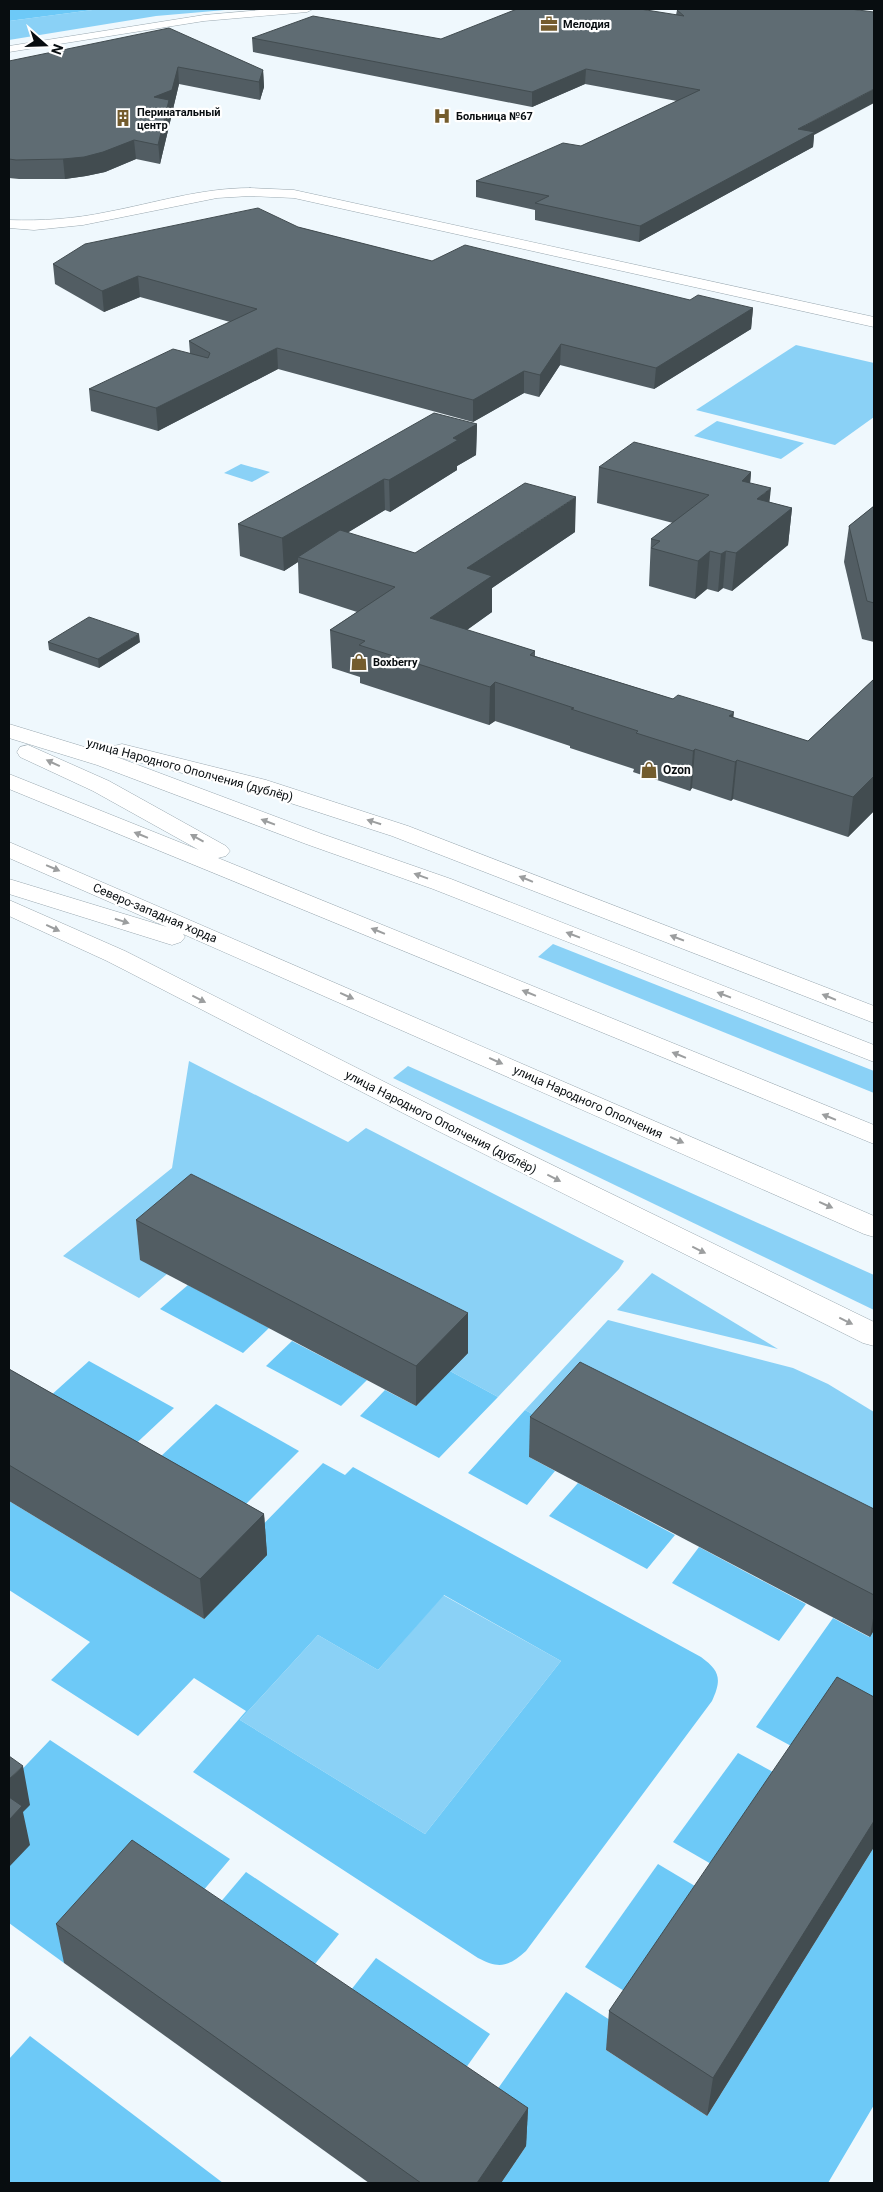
<svg xmlns="http://www.w3.org/2000/svg" width="883" height="2192" font-family="Roboto,sans-serif">
<style>
.green{fill:#8ad1f6}
.forest{fill:#6dc9f7;fill-rule:evenodd}
.lines{fill:none;stroke-linecap:round;stroke-linejoin:round}
.minor-casing{stroke:#9aa8b0;stroke-width:1}
.major-casing{stroke:#9aa8b0;stroke-width:1}
.minor{fill:#fff;fill-rule:evenodd}
.major{fill:#fff;fill-rule:evenodd}
.wall{fill:#525d63}
.shaded-wall{fill:#424c50}
.building{fill:#5f6c73;stroke:#424c50}
.oneway{fill:#9c9e9f}
.labels{text-anchor:middle;dominant-baseline:central;stroke-width:4.5;stroke-linejoin:round;paint-order:stroke}
.far-poi-label{font-size:11px;font-weight:bold;fill:#080d10;stroke:#fff;text-anchor:start}
.street-label{font-size:12px;fill:#080d10;stroke:#fff}
.poi-label{font-size:12px;font-weight:bold;fill:#080d10;stroke:#fff;text-anchor:start}
</style>
<rect width="100%" height="100%" fill="#eff8fd"/>
<g class="green">
<polygon points="100,9 237,9 156,16 9,40 9,21"/>
<polygon points="796,345 874,363 874,417 835,445 696,410"/>
<polygon points="717,421 804,443 781,459 694,436"/>
<polygon points="241,464 270,472 252,482 224,473"/>
<polygon points="553,944 874,1071 874,1093 538,957"/>
<polygon points="189,1061 348,1142 366,1128 624,1261 619,1269 498,1397 450,1371 167,1274 139,1298 63,1256 172,1168"/>
<polygon points="408,1066 874,1275 874,1310 393,1078"/>
<polygon points="652,1273 778,1349 617,1310"/>
<polygon points="608,1320 793,1368 828,1384 874,1412 874,1553 556,1427 525,1410"/>
<polygon points="443,1595 561,1661 425,1834 240,1720 318,1635 378,1670"/>
</g>
<g class="forest">
<polygon points="9,9 100,9 9,21"/>
<polygon points="188,1285 269,1328 243,1353 160,1309"/>
<polygon points="292,1341 367,1380 341,1406 266,1366"/>
<polygon points="89,1361 174,1408 113,1465 28,1416"/>
<polygon points="450,1371 498,1397 439,1458 360,1416 385,1390 416,1406"/>
<polygon points="216,1404 299,1451 222,1528 137,1479"/>
<polygon points="525,1410 556,1427 529,1457 555,1471 527,1505 468,1473"/>
<path d="M 323,1463 L 345,1475 L 353,1467 L 701,1657 C 720,1671 722,1679 712,1701 L 526,1951 C 508,1967 499,1969 478,1958 L 193,1772 L 246,1711 L 194,1678 L 138,1736 L 51,1680 L 90,1642 L 9,1590 L 9,1501 L 204,1619 L 246,1542 ZM 444,1595 L 561,1661 L 425,1834 L 240,1720 L 318,1635 L 378,1670 Z"/>
<polygon points="578,1483 675,1535 647,1569 549,1516"/>
<polygon points="699,1547 806,1604 779,1641 672,1583"/>
<polygon points="833,1618 869,1637 874,1630 874,1741 806,1754 756,1727"/>
<polygon points="50,1740 230,1859 185,1912 138,1880 64,1963 9,1923 9,1783"/>
<polygon points="738,1753 788,1780 725,1872 673,1842"/>
<polygon points="874,1847 874,2105 828,2183 501,2183 526,2146 480,2114 566,1992 621,2027 606,2050 707,2116"/>
<polygon points="658,1864 710,1895 639,2000 585,1967"/>
<polygon points="246,1872 339,1934 295,1989 202,1924"/>
<polygon points="376,1958 490,2034 448,2093 333,2013"/>
<polygon points="30,2036 223,2183 9,2183 9,2059"/>
</g>
<g class="lines">
<g class="minor-casing">
<g id="minor">
<polygon points="272,9 313,9 307,12 204,21 9,52 9,46 204,15"/>
<path d="M 250,188 L 294,190 L 874,317 L 874,327 L 294,198 L 250,196 L 217,198 L 83,225 L 34,230 L 9,228 L 9,220 C 42,221 74,219 107,212 C 155,203 201,188 250,188 Z"/>
</g>
</g>
<g class="major-casing">
<g id="major">
<polygon points="9,724 114,756 111,751 114,746 122,744 266,780 408,826 874,1006 874,1023 392,836 250,790 114,756 322,834 451,879 874,1045 874,1062 433,889 306,844 97,765 9,738"/>
<polygon points="28,745 109,781 226,846 230,851 226,856 218,858 874,1125 874,1144 9,789 9,774 199,850 93,791 20,757 17,752 20,747"/>
<polygon points="9,842 874,1216 874,1237 864,1234 183,934 185,937 181,942 172,945 9,894 9,879 167,927 9,858"/>
<polygon points="9,900 125,951 458,1119 874,1322 874,1346 863,1343 438,1131 107,961 9,916"/>
</g>
</g>
<use href="#minor" class="minor"/>
<use href="#major" class="major"/>
</g>
<g class="wall">
<polygon points="680,9 814,135 813,147 639,242 535,220 535,210 476,197 476,181 581,146 677,101 585,84 532,107 253,52 252,38 441,39 676,15 677,10"/>
<polygon points="9,61 263,70 264,87 260,100 179,84 173,109 170,110 171,118 160,164 136,159 105,172 86,176 65,179 19,179 9,178"/>
<polygon points="298,227 432,261 690,300 753,308 751,329 654,389 560,365 539,397 524,393 473,422 278,369 158,431 91,411 89,389 190,353 189,341 230,322 140,297 104,312 55,284 53,264"/>
<polygon points="477,424 476,455 457,466 457,470 390,512 385,510 347,533 415,553 575,532 492,588 492,612 467,630 535,651 535,656 808,741 874,679 874,812 873,812 848,837 733,799 731,801 692,788 690,791 633,772 634,769 570,748 570,746 495,721 489,725 360,683 360,677 332,668 330,630 357,612 299,593 298,562 284,571 240,556 238,524"/>
<polygon points="599,467 751,472 750,483 769,502 792,508 788,545 732,591 723,588 718,592 707,589 695,599 649,586 651,539 673,523 597,503"/>
<polygon points="874,506 874,642 862,639 844,562 849,526"/>
<polygon points="48,642 140,642 99,668 49,650"/>
<polygon points="136,1220 468,1313 468,1353 416,1406 140,1260"/>
<polygon points="9,1369 264,1514 267,1555 204,1619 9,1501"/>
<polygon points="530,1417 874,1509 874,1630 870,1637 529,1457"/>
<polygon points="874,1697 874,1847 707,2116 606,2050 609,2011"/>
<polygon points="56,1924 528,2108 526,2146 501,2183 369,2183 64,1963"/>
</g>
<g class="shaded-wall">
<polygon points="178,67 179,84 173,109 170,110 171,118 160,164 154,97"/>
<polygon points="586,69 585,84 532,107 532,92"/>
<polygon points="263,70 264,87 260,100 259,82"/>
<polygon points="874,89 874,103 814,135 813,147 639,242 640,226 798,129"/>
<polygon points="134,140 136,159 105,172 86,176 65,179 63,159"/>
<polygon points="138,276 140,297 104,312 102,291"/>
<polygon points="753,308 751,329 654,389 656,368"/>
<polygon points="561,344 560,365 539,397 540,375"/>
<polygon points="277,348 278,369 158,431 156,408"/>
<polygon points="524,371 524,393 473,422 473,400"/>
<polygon points="477,424 476,455 457,466 457,470 390,512 389,480 453,438"/>
<polygon points="751,472 748,508 742,481"/>
<polygon points="384,479 385,510 304,559 298,557 298,562 284,571 282,538"/>
<polygon points="771,488 767,525 757,499"/>
<polygon points="576,497 575,532 492,588 492,612 430,656 430,618 467,568"/>
<polygon points="792,508 788,545 732,591 736,553"/>
<polygon points="710,551 707,589 695,599 698,561"/>
<polygon points="726,551 723,588 718,592 721,554"/>
<polygon points="139,634 140,642 99,668 98,659"/>
<polygon points="495,682 495,721 489,725 490,687"/>
<polygon points="734,712 730,751 729,716"/>
<polygon points="695,749 692,788 690,791 693,751"/>
<polygon points="737,760 733,799 731,801 735,762"/>
<polygon points="874,776 874,801 873,812 848,837 853,797"/>
<polygon points="468,1313 468,1353 416,1406 416,1366"/>
<polygon points="264,1514 267,1555 204,1619 200,1579"/>
<polygon points="874,1613 874,1630 870,1637"/>
<polygon points="23,1766 30,1805 23,1812 30,1845 9,1867 9,1779"/>
<polygon points="874,1821 874,1847 707,2116 713,2078"/>
<polygon points="528,2108 526,2146 501,2183 477,2183"/>
</g>
<g class="building">
<polygon points="517,9 640,9 684,16 677,10 680,9 850,9 874,12 874,89 798,129 815,132 640,226 535,203 549,196 476,181 563,143 581,146 700,90 586,69 532,92 252,38 313,16 441,39"/>
<polygon points="169,28 263,70 259,82 178,67 172,90 154,97 169,100 158,145 134,140 103,152 84,157 63,159 16,160 9,159 9,61"/>
<polygon points="258,208 298,227 432,261 465,245 690,300 698,295 753,308 656,368 561,344 540,375 524,371 473,400 277,348 156,408 89,389 173,349 208,358 210,353 189,341 257,309 138,276 102,291 53,264 85,244"/>
<polygon points="434,413 477,424 453,438 458,440 389,480 384,479 282,538 238,524"/>
<polygon points="634,442 751,472 742,481 771,488 757,499 792,508 736,553 726,551 721,554 710,551 698,561 651,548 660,541 651,539 709,495 599,467"/>
<polygon points="525,483 576,497 467,568 492,576 430,618 535,651 530,655 673,699 678,695 734,712 729,716 808,741 874,679 874,776 853,797 737,760 735,762 695,749 693,751 636,733 638,731 571,709 574,708 495,682 490,687 359,645 365,641 330,630 395,587 298,557 340,530 415,553"/>
<polygon points="874,506 874,603 867,601 849,526"/>
<polygon points="89,617 139,634 98,659 48,642"/>
<polygon points="191,1174 468,1313 416,1366 136,1220"/>
<polygon points="580,1362 874,1509 874,1595 530,1417"/>
<polygon points="9,1369 264,1514 200,1579 9,1465"/>
<polygon points="837,1677 874,1697 874,1821 713,2078 609,2011"/>
<polygon points="9,1756 23,1766 9,1779"/>
<polygon points="9,1797 22,1806 9,1820"/>
<polygon points="132,1840 528,2108 477,2183 421,2183 56,1924"/>
</g>
<defs><path id="oneway-solid" d="M-6-.8H1V-3.2L6.5 0L1 3.2V.8H-6Z" transform="scale(1.25)"/></defs>
<g class="oneway">
<use href="#oneway-solid" transform="translate(53 763) rotate(-155)"/>
<use href="#oneway-solid" transform="translate(268 822) rotate(-159)"/>
<use href="#oneway-solid" transform="translate(374 822) rotate(-162)"/>
<use href="#oneway-solid" transform="translate(141 835) rotate(-158)"/>
<use href="#oneway-solid" transform="translate(197 838) rotate(-151)"/>
<use href="#oneway-solid" transform="translate(53 868) rotate(23)"/>
<use href="#oneway-solid" transform="translate(421 876) rotate(-160)"/>
<use href="#oneway-solid" transform="translate(526 879) rotate(-158)"/>
<use href="#oneway-solid" transform="translate(122 921) rotate(17)"/>
<use href="#oneway-solid" transform="translate(53 928) rotate(25)"/>
<use href="#oneway-solid" transform="translate(378 931) rotate(-158)"/>
<use href="#oneway-solid" transform="translate(573 935) rotate(-159)"/>
<use href="#oneway-solid" transform="translate(677 938) rotate(-159)"/>
<use href="#oneway-solid" transform="translate(529 993) rotate(-158)"/>
<use href="#oneway-solid" transform="translate(724 995) rotate(-159)"/>
<use href="#oneway-solid" transform="translate(347 996) rotate(24)"/>
<use href="#oneway-solid" transform="translate(829 997) rotate(-158)"/>
<use href="#oneway-solid" transform="translate(199 999) rotate(27)"/>
<use href="#oneway-solid" transform="translate(679 1055) rotate(-158)"/>
<use href="#oneway-solid" transform="translate(496 1061) rotate(24)"/>
<use href="#oneway-solid" transform="translate(829 1117) rotate(-158)"/>
<use href="#oneway-solid" transform="translate(677 1140) rotate(24)"/>
<use href="#oneway-solid" transform="translate(554 1178) rotate(27)"/>
<use href="#oneway-solid" transform="translate(826 1205) rotate(24)"/>
<use href="#oneway-solid" transform="translate(699 1250) rotate(26)"/>
<use href="#oneway-solid" transform="translate(846 1321) rotate(26)"/>
</g>
<defs>
<g id="office-bare" transform="scale(1.35)"><path d="M-6-3h4V-5.5h4V-3h4V5H-6ZM-1-4.5V-3h2v-1.5ZM-6 0V1H6V0Z" fill="#745c2d" stroke="#fff" stroke-width="2.5" paint-order="stroke"/></g>
<g id="hospital-bare" transform="scale(1.35)"><path d="M-5-5h3v3.5h4V-5h3V5h-3V1.5h-4V5h-3Z" fill="#745c2d" stroke="#fff" stroke-width="2.5" paint-order="stroke"/></g>
<g id="building-bare" transform="scale(1.35)"><path d="M-4-6H4V6H1V3H-1V6H-4ZM-2.5-4.3h1.7v1.8h-1.7ZM.8-4.3h1.7v1.8H.8ZM-2.5-1h1.7V.8h-1.7ZM.8-1h1.7V.8H.8Z" fill="#745c2d" stroke="#fff" stroke-width="2.5" paint-order="stroke"/></g>
<g id="shop-bare" transform="scale(1.35)"><path d="M-5-2.5h2.3a2.7 3.5 0 0 1 5.4 0H5L5.5 6h-11ZM-1.5-2.5h3a1.5 2.3 0 0 0-3 0Z" fill="#745c2d" stroke="#fff" stroke-width="2.5" paint-order="stroke"/></g>
</defs>
<g fill-rule="evenodd">
<use href="#office-bare" x="549" y="24"/>
<use href="#hospital-bare" x="442" y="116"/>
<use href="#building-bare" x="123" y="118"/>
<use href="#shop-bare" x="359" y="662"/>
<use href="#shop-bare" x="649" y="770"/>
</g>
<g class="labels">
<g class="far-poi-label">
<text x="563" y="24">Мелодия</text>
<text x="137" y="112">Перинатальный<tspan x="137" dy="13">центр</tspan></text>
<text x="456" y="116">Больница №67</text>
<text x="373" y="662">Boxberry</text>
</g>
<g class="street-label">
<text transform="translate(190 770) rotate(15)">улица Народного Ополчения (дублёр)</text>
<text transform="translate(155 913) rotate(23)">Северо-западная хорда</text>
<text transform="translate(588 1102) rotate(24)">улица Народного Ополчения</text>
<text transform="translate(441 1122) rotate(27)">улица Народного Ополчения (дублёр)</text>
</g>
<g class="poi-label">
<text x="663" y="770">Ozon</text>
</g>
</g>
<rect width="883" height="2192" fill="none" stroke="#080d10" stroke-width="20"/>
<g transform="translate(45 45) rotate(110)" stroke="#ffffff" stroke-width="4" paint-order="stroke">
<path d="M0-4L9 19L0 12L-9 19Z" fill="#080d10"/>
<text y="-8" font-size="14" font-weight="bold" text-anchor="middle" fill="#080d10">N</text>
</g>
</svg>
